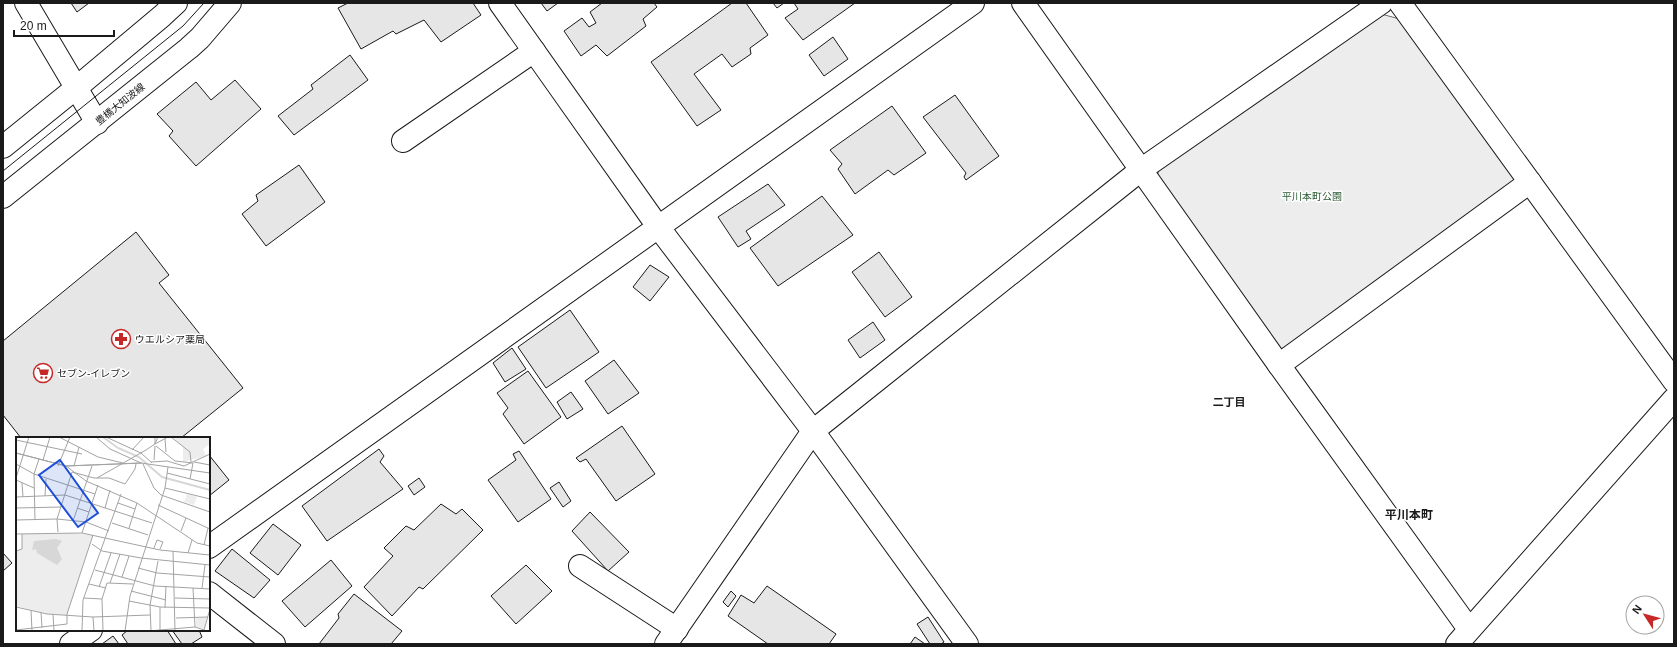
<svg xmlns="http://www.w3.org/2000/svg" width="1677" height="647" font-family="Arial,'Noto Sans JP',sans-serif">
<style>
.green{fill:#ededed;stroke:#6a6a6a}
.building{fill:#e6e6e6;stroke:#1a1a1a}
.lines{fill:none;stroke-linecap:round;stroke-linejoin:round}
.street-casing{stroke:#1a1a1a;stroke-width:24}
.primary-casing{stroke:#1a1a1a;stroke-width:24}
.street{stroke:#fff;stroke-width:22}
.primary{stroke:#fff;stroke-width:22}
.tram{stroke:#1a1a1a;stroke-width:1}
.labels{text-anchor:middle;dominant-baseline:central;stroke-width:3;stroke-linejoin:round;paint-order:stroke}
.street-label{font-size:10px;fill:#1a1a1a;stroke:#fff}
.park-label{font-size:10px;fill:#2b5a34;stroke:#fff}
.poi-label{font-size:10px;fill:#1a1a1a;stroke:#fff;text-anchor:start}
.neighbourhood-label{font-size:11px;font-weight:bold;fill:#1a1a1a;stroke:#fff}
.quarter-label{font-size:12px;font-weight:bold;fill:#1a1a1a;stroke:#fff}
.inset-river{fill:none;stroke:#d7d7d7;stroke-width:2}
.inset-road{fill:none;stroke:#a3a3a3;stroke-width:1}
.view{fill:#1d4ed8;fill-opacity:0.15;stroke:#1d4ed8;stroke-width:2}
.inset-edge{fill:none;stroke:#1a1a1a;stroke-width:2}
</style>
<rect width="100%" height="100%" fill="#fff"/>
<polygon class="green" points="1370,11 1407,21 1530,182 1279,365 1154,187 1162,159"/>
<g class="building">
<polygon points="71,3 89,3 77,12"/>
<polygon points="348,3 473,3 481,15 441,42 424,20 396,34 393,31 361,49 338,8"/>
<polygon points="541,3 558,3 547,11"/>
<polygon points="602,3 654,3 657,7 643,19 646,26 607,56 596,45 581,56 564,31 582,18 589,27 596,23 590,12"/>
<polygon points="732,3 746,3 768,35 750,48 751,54 732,67 722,54 694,74 721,110 697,126 651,62"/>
<polygon points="773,3 784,3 777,8"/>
<polygon points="794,3 855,3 803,40 785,18 798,9"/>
<polygon points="833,37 848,59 824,76 809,55"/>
<polygon points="350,55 368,80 294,135 278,116 313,89 311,85"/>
<polygon points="235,80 261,109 196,166 169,136 173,131 157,114 196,82 211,100"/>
<polygon points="955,95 999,156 966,180 964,177 966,173 923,117"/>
<polygon points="892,106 926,153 894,175 888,170 855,194 838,169 842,164 830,150"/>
<polygon points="299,165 325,202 266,246 242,214 258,201 256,195"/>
<polygon points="768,184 785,205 746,231 751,239 738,247 718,217"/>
<polygon points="822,196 853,235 778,286 750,248"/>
<polygon points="136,232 169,275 159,283 243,388 181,438 21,438 3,415 3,341"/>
<polygon points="879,252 912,297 885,317 852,272"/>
<polygon points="650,265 669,277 650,301 633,287"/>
<polygon points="570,310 599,352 546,388 518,347"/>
<polygon points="873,322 885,340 860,358 848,340"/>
<polygon points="512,348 526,369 505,382 493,363"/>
<polygon points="614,360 639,393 608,414 585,381"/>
<polygon points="528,371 561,417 524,444 503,414 508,408 497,393"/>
<polygon points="571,392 583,409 567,419 557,402"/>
<polygon points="622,426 655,474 616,501 586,459 580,462 576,458"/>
<polygon points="379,449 384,456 380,462 403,489 327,541 302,506"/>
<polygon points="519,451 551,499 518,522 488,480 516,460 513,454"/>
<polygon points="209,455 229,480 209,496"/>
<polygon points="419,478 425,487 414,495 408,486"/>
<polygon points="559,482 571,501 563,507 550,488"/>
<polygon points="441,504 456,514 462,509 483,530 423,589 419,587 392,616 364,587 393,556 384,548 406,526 414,530"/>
<polygon points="590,512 629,552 608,571 572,531"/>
<polygon points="273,524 301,545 278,575 250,553"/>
<polygon points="232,549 270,580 254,598 215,571"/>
<polygon points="3,553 12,563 3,571"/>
<polygon points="331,560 352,586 305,627 282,601"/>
<polygon points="526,565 552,591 516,624 491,596"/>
<polygon points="767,586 836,634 829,644 768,644 728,616 741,595 754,603"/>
<polygon points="731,591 736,596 728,607 723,602"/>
<polygon points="354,594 402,631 391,644 319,644 339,618 338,614"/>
<polygon points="928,617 944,642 941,644 930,644 917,624"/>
<polygon points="128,630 167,630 176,644 128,644 122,635"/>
<polygon points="172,630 199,630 202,637 191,644 182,644"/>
<polygon points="113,636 119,644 102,644"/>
<polygon points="915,637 925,644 910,644"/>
</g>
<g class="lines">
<g class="street-casing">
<g id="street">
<polyline points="26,3 97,123"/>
<polyline points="500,3 659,228 813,431 967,644"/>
<polyline points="1023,3 1279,365 1469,629"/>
<polyline points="1400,3 1674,381"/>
<polyline points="403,141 534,51"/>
<polyline points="1279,365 1530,182"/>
<polyline points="209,547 973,3"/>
<polyline points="580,566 677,629"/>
<polyline points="209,593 274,644"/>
<polyline points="71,644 91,630"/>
<polyline points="666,644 813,431 1142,169 1381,3"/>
<polyline points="1457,644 1674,399"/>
</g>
</g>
<g class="primary-casing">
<g id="primary">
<polyline points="3,147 76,88 162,16 176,3"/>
<polyline points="3,197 189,48 200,38 230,3"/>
</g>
</g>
<use href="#street" class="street"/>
<use href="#primary" class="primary"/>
<polyline class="tram" points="3,171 183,26 204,3"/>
</g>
<defs>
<g id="pharmacy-ring" transform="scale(1)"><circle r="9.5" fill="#fff" stroke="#c62828" stroke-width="1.5"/><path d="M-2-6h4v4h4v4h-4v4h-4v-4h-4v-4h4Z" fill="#c62828"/></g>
<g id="supermarket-ring" transform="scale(1)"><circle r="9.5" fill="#fff" stroke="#c62828" stroke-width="1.5"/><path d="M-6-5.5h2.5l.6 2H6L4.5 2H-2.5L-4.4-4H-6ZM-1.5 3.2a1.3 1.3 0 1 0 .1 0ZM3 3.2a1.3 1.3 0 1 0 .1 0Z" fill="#c62828"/></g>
</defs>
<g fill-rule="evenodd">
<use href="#pharmacy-ring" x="121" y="339"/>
<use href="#supermarket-ring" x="43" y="373"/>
</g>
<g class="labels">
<g class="street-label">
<text transform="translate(120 104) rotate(-39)">豊橋大知波線</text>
</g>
<g class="park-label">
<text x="1312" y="196">平川本町公園</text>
</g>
<g class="poi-label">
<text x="135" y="339">ウエルシア薬局</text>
<text x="57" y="373">セブン-イレブン</text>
</g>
<g class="neighbourhood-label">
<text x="1229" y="402">二丁目</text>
</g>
<g class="quarter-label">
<text x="1409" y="515">平川本町</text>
</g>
</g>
<g transform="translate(16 437)">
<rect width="194" height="194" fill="#fff"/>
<path d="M 157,0 L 194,0 L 194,7 L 187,12 L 190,19 L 167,25 L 167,10 ZM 171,57 L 181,60 L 178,68 L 168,65 ZM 55,96 L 77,98 L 51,178 L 31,177 L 0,169 L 0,114 L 6,112 L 6,97 ZM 180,181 L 191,181 L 188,192 L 180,190 Z" fill="#ededed"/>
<path d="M 40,102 L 46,104 L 41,111 L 46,122 L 41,128 L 21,116 L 20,112 L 16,113 L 18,104 Z" fill="#d7d7d7"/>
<path class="inset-river" d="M 87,0 L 102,11 L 123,20 L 146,40 L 194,53"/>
<path class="inset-road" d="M 43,0 L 82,20 L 107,26M 80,0 L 94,12 L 125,26M 90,0 L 125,16 L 136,26M 139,0 L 139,7 L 152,0M 155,0 L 174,15 L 175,25M 149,2 L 150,15M 0,3 L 66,17M 140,9 L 159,24 L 177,26 L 174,42M 116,13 L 128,0M 0,16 L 50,29 L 125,26 L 194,36M 0,16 L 50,29 L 126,26M 27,23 L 34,0M 138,23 L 139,9M 135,25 L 151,24 L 168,29 L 194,17M 178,25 L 194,28M 0,27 L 18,37 L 79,57M 127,27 L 138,51 L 145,58 L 194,75M 42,29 L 54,0M 50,29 L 70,44 L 121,66 L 181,106 L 194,109M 58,29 L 63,10M 151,36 L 194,47M 0,41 L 13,0M 81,41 L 130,13 L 139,7 L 142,0M 0,43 L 18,51M 6,46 L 7,60M 149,51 L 194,62M 29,59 L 30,42M 0,60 L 49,58 L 136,86M 102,66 L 119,72M 142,68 L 194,92M 0,71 L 45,70M 61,71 L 73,75M 89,71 L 94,53M 0,83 L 41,82 L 70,85 L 93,94M 19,83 L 18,37 L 23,22M 57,84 L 76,29M 96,86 L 132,98M 113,91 L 121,66M 165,94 L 170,81M 42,95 L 41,82 L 56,35 L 78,41 L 93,41 L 109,47 L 119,32 L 120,27M 66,96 L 82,48M 0,97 L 66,96 L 144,113 L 194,118M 76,107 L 86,114 L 125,121 L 194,128M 188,108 L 192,91M 138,111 L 141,103 L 147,105 L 144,112M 0,114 L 6,112 L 6,97M 157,114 L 159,194M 172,116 L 176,103M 122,131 L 141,136 L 194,140M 79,133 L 139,149 L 194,152M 106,140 L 113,119M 94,146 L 104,117M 73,147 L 90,151M 83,150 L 95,116M 177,151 L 179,190M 186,151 L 189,128M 115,154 L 150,163M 68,161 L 86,162M 159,161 L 194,162M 113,164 L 144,170 L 194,171M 0,170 L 31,177 L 77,180 L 134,178M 144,170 L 144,193M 149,171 L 150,149M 15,173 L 16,194M 25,175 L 26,191M 37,177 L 38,194M 77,180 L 78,194M 160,181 L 192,180M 0,193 L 51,187 L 51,177 L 77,98M 188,193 L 194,172M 66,194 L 67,163 L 105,57M 87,194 L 86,162 L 91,146 L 117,147M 109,194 L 114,159 L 149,51 L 152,30M 132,194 L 179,190 L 191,194M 135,194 L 134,168 L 142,124"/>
<path class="view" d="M 44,23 L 82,76 L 62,90 L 23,38 Z"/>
<rect width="194" height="194" class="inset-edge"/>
</g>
<rect width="1677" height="647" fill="none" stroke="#1a1a1a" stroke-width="8"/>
<g transform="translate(1645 615) rotate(306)"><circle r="19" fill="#ffffff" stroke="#a3a3a3"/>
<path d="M0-3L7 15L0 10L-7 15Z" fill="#c62828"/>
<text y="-6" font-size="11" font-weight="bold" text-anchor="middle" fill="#1a1a1a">N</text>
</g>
<path d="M14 30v6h100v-6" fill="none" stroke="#1a1a1a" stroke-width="2"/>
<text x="20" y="30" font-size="12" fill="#1a1a1a" stroke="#ffffff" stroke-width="3" paint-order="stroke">20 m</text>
</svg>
